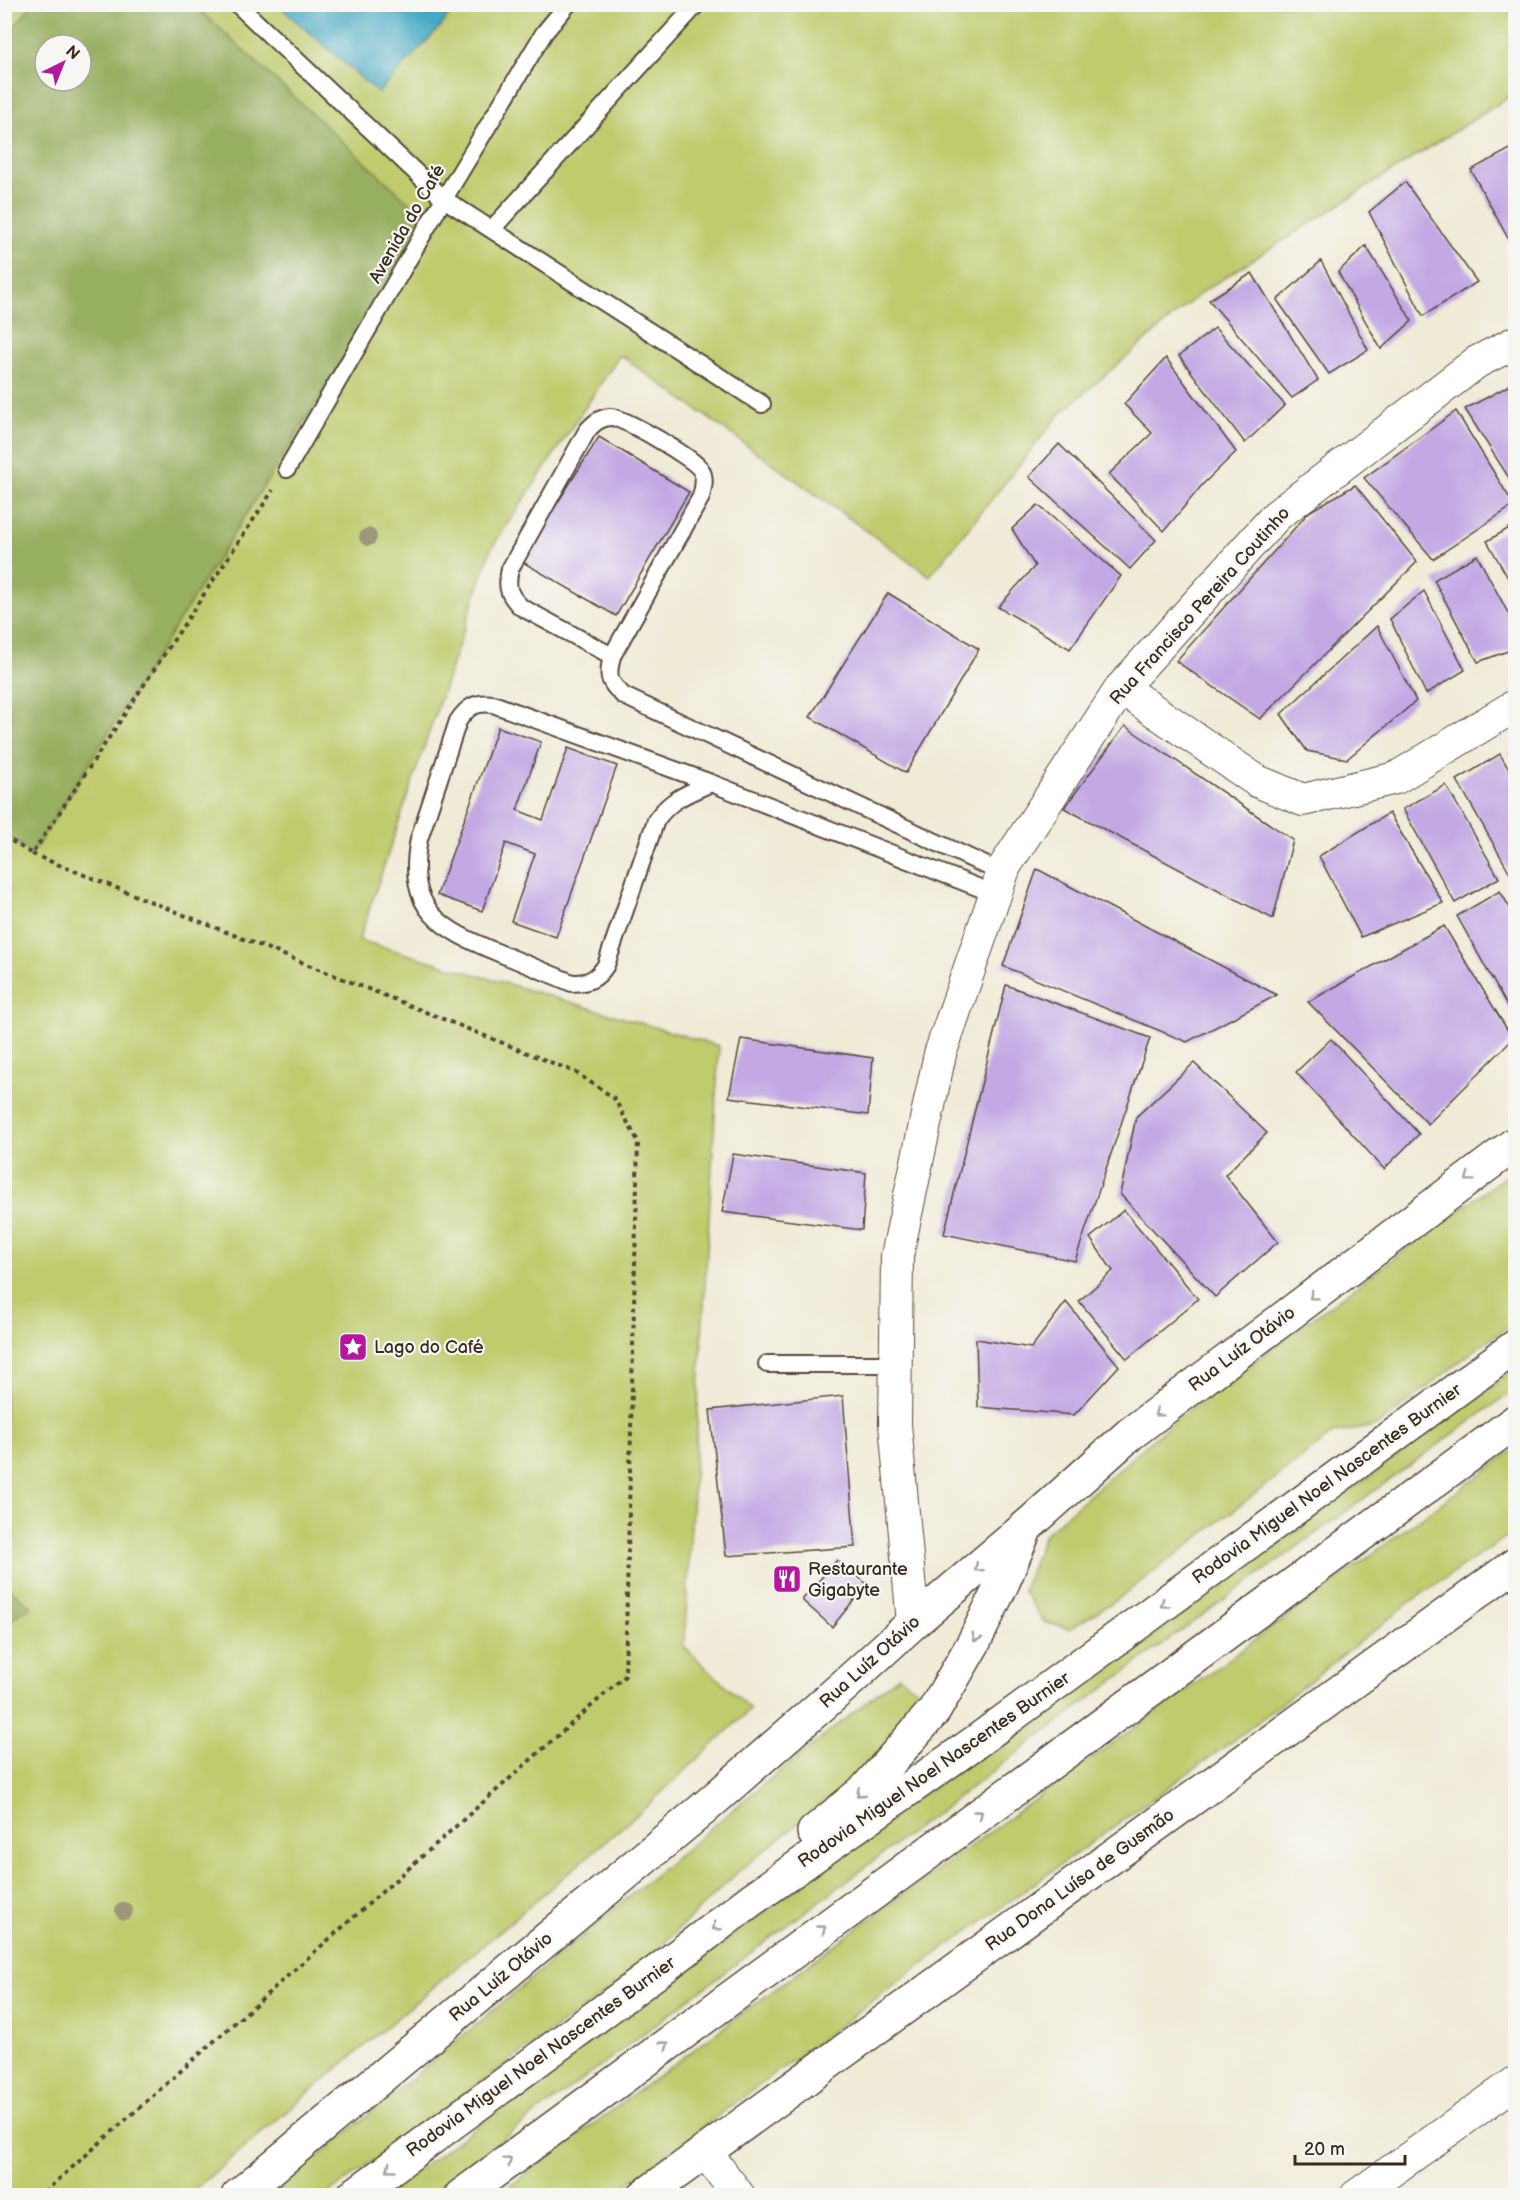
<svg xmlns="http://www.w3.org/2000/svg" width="1520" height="2200" font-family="'Balsamiq Sans',sans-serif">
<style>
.green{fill:#bfcb6d;stroke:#7d7a46;stroke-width:1.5;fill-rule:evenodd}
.forest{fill:#97af60;stroke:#696c3f;stroke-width:1.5;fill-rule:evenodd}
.water{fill:#43a8c3;stroke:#3f6970;stroke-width:1.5}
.building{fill:#c2a9e4}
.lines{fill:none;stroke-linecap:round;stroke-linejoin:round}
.lane-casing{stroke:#56473a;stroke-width:20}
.street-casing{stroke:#56473a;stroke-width:34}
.secondary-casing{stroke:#56473a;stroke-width:36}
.highway-casing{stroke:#56473a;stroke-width:36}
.path{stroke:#56473a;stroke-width:4;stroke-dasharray:4.5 4.5;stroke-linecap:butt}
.lane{stroke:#fff;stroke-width:16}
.street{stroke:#fff;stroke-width:32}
.secondary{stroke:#fff;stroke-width:33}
.highway{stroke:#fff;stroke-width:33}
.tree{fill:#9f977c}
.oneway{stroke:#a79f9a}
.labels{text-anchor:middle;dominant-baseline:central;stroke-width:4.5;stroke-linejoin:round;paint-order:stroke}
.street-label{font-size:18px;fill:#3b2a1e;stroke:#f6f6f2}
.poi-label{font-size:18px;fill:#3b2a1e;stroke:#f6f6f2;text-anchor:start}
</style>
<rect width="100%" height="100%" fill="#f6f6f2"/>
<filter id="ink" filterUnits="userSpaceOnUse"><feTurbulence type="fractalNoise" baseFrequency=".0167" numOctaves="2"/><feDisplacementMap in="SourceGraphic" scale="12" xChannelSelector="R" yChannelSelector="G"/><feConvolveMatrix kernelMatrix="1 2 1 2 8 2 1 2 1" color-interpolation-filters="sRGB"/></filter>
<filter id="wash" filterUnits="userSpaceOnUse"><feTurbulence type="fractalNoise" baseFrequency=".008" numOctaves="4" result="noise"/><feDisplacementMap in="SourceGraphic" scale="24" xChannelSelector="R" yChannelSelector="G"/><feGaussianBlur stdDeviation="1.35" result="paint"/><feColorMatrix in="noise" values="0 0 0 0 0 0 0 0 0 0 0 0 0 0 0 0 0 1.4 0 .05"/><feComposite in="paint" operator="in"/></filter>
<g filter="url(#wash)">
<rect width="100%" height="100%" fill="#f0ebd7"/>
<g class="green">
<path d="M 5,5 L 1508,5 L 1515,17 L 1515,93 L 1202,292 L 1061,413 L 930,576 L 620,355 L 491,549 L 359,940 L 719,1046 L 684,1647 L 751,1709 L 645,1808 L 188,2195 L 5,2196 ZM 45,45 L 81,45 L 81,81 L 45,81 Z"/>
<polygon points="1515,1169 1515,1321 1480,1346 1377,1426 1334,1433 1121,1597 1070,1629 1044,1622 1023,1591 1044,1535 1174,1421"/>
<polygon points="1515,1369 1515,1389 1149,1654 428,2195 383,2196 724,1943 902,1808 1109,1669"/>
<polygon points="1515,1449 1515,1531 1410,1602 1245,1732 910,1973 612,2195 498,2195 891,1903 1191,1687"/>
<polygon points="899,1676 931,1700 855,1778 740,1870 658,1949 611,1988 326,2195 271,2196 760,1787"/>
</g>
<g class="forest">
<path d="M 32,5 L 194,5 L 430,222 L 32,854 L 5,835 L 5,38 ZM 45,45 L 81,45 L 81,81 L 45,81 Z"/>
<polygon points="4,1584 32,1607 5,1623 4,1623"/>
</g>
<polygon class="water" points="278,5 456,5 441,26 378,93"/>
<g id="blocks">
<g class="building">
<polygon points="1512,148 1516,157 1516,253 1471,170"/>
<polygon points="1405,182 1477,282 1423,316 1369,212"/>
<polygon points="1366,246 1412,321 1381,349 1338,272"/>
<polygon points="1321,261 1368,350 1329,374 1277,300"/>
<polygon points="1252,273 1318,380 1292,398 1209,300"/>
<polygon points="1215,328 1285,405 1245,443 1179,356"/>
<polygon points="1166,358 1236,452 1203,484 1164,531 1109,474 1152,433 1124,404"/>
<polygon points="1516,382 1516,489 1465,409"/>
<polygon points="1456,411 1514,505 1433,559 1364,478"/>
<polygon points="599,437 689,492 616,616 521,561"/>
<polygon points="1059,444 1156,540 1130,569 1029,477"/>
<polygon points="1355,485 1417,562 1260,719 1176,661 1309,512"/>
<polygon points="1038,505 1121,576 1070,649 998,607 1035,566 1012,529"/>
<polygon points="1516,524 1516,592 1487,541"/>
<polygon points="1477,555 1516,628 1516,648 1478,662 1434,580"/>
<polygon points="1424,591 1465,670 1426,694 1390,619"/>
<polygon points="888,593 979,649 906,773 810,717"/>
<polygon points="1377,626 1416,701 1347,759 1307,751 1281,714"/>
<polygon points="1125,726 1293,840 1273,919 1064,808"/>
<polygon points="498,727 541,742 517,810 543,820 568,748 617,766 556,937 511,921 535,854 506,843 482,911 437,895"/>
<polygon points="1516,749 1516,765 1509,753"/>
<polygon points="1500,754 1516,782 1516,869 1510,873 1457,780"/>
<polygon points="1446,785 1499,878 1455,903 1403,809"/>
<polygon points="1389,813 1443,903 1361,937 1319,856"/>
<polygon points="1037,869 1277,995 1187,1042 1003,966"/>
<polygon points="1500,891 1516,918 1516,1006 1509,1009 1457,916"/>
<polygon points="1444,926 1513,1039 1428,1124 1308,1002"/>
<polygon points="1006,985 1150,1038 1075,1261 944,1234"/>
<polygon points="741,1039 873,1058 868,1115 729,1097"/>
<polygon points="1331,1039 1419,1134 1384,1169 1296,1072"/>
<polygon points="1194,1063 1267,1133 1225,1175 1278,1242 1215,1297 1120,1194 1136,1117"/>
<polygon points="733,1154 866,1173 862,1230 722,1212"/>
<polygon points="1124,1210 1198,1299 1127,1359 1079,1301 1113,1271 1090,1238"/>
<polygon points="1066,1302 1119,1366 1074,1415 978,1407 976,1339 1031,1348"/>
<polygon points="843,1396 855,1547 726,1556 710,1410"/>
<polygon points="837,1560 867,1584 832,1627 802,1600"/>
</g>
</g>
</g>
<g filter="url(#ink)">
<use href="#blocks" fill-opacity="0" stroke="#56473a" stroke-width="1.5"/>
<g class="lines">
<g class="lane-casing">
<g id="lane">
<polyline points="237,4 444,199 762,404"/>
<polyline points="492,229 697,4"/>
<polyline points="287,469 430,222 544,33 568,4"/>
<path d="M 612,656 L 701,497 C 703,488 706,479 701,470 C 695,459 622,416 610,417 C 599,418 593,424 587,431 L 510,569 C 506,586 508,595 521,607 L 612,656 C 607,676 608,682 624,696 L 1002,873"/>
<path d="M 711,783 C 687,794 672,798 656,820 L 606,965 C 597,979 589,983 572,983 C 548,973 524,963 499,953 C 441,929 405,911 419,839 L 458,721 C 468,706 476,702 493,704 L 711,783 L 995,894"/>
<polyline points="767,1364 896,1364"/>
</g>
</g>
<g class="street-casing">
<g id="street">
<polyline points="1121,688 1257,781 1303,800 1396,778 1516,705"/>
<polyline points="913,1623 895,1424 897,1256 940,1054 1005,866 1121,688 1276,516 1477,362 1516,342"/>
<polyline points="705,2151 739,2196"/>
<polyline points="1356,2196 1516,2082"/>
</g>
</g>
<g class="secondary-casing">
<g id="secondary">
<polyline points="238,2196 702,1810 846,1684 913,1623 1026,1527 1130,1434 1516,1143"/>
<polyline points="644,2196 1516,1564"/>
</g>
</g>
<g class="highway-casing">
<g id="highway">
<polyline points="814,1832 866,1789 934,1711 974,1642 1003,1582 1026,1527"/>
<polyline points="353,2196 666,1965 751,1900 977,1741 1516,1346"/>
<polyline points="461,2196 1516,1421"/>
</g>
</g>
<g class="path">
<polyline points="4,836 32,854 273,490"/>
<polyline points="32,854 575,1072 614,1098 638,1141 625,1676 40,2196"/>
</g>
<use href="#lane" class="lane"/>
<use href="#street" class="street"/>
<use href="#secondary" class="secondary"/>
<use href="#highway" class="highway"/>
</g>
<g class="tree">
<circle cx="368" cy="537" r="9"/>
<circle cx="124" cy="1911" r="9"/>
</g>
<defs><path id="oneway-chevron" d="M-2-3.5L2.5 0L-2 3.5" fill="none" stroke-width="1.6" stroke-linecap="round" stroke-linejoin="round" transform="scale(1.5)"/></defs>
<g class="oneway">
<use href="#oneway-chevron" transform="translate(1469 1178) rotate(143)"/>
<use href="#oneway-chevron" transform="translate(1313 1296) rotate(143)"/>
<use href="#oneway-chevron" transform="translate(1158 1413) rotate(143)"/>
<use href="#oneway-chevron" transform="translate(978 1568) rotate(140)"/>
<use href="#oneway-chevron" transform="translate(1164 1604) rotate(144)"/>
<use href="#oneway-chevron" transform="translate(976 1638) rotate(117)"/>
<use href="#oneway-chevron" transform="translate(860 1793) rotate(139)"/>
<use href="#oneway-chevron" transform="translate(979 1814) rotate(-36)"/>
<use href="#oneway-chevron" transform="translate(716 1927) rotate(142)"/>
<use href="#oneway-chevron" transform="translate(822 1929) rotate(-36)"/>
<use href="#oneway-chevron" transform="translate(665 2045) rotate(-36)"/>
<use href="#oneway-chevron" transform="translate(508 2161) rotate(-37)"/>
<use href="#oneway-chevron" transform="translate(390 2168) rotate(144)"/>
</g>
</g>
<defs>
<g id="sight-square" transform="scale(1.5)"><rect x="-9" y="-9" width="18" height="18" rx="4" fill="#b5179e" stroke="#f6f6f2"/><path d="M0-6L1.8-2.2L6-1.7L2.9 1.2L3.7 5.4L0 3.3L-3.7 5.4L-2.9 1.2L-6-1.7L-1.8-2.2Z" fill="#fff"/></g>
<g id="restaurant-square" transform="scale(1.5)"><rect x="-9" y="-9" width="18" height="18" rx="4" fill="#b5179e" stroke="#f6f6f2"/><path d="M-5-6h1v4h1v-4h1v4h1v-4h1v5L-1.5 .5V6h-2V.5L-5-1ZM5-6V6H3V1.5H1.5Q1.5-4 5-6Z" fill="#fff"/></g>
</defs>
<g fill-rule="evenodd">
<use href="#sight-square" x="353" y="1347"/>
<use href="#restaurant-square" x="787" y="1579"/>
</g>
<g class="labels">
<g class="street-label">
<text transform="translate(407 224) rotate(-60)">Avenida do Café</text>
<text transform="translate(1200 606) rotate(-48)">Rua Francisco Pereira Coutinho</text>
<text transform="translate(1242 1349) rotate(-37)">Rua Luíz Otávio</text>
<text transform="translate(1327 1484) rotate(-36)">Rodovia Miguel Noel Nascentes Burnier</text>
<text transform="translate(870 1662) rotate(-42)">Rua Luíz Otávio</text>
<text transform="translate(934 1770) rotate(-35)">Rodovia Miguel Noel Nascentes Burnier</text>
<text transform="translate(1080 1880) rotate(-36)">Rua Dona Luísa de Gusmão</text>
<text transform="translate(501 1977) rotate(-40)">Rua Luíz Otávio</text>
<text transform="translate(541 2057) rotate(-36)">Rodovia Miguel Noel Nascentes Burnier</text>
</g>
<g class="poi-label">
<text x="374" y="1347">Lago do Café</text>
<text x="808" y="1569">Restaurante<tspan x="808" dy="21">Gigabyte</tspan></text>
</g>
</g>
<rect width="1520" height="2200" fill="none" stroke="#f6f6f2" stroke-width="24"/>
<g transform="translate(63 63) rotate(43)"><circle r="28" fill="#f6f6f2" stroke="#aba49d" stroke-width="1.5"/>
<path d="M0-4.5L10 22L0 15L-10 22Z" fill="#b5179e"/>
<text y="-9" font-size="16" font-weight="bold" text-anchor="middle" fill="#3b2a1e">N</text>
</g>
<path d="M1295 2155v9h110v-9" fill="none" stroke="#3b2a1e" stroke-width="3"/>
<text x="1304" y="2155" font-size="18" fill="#3b2a1e" stroke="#f6f6f2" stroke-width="4.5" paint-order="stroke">20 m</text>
</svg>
